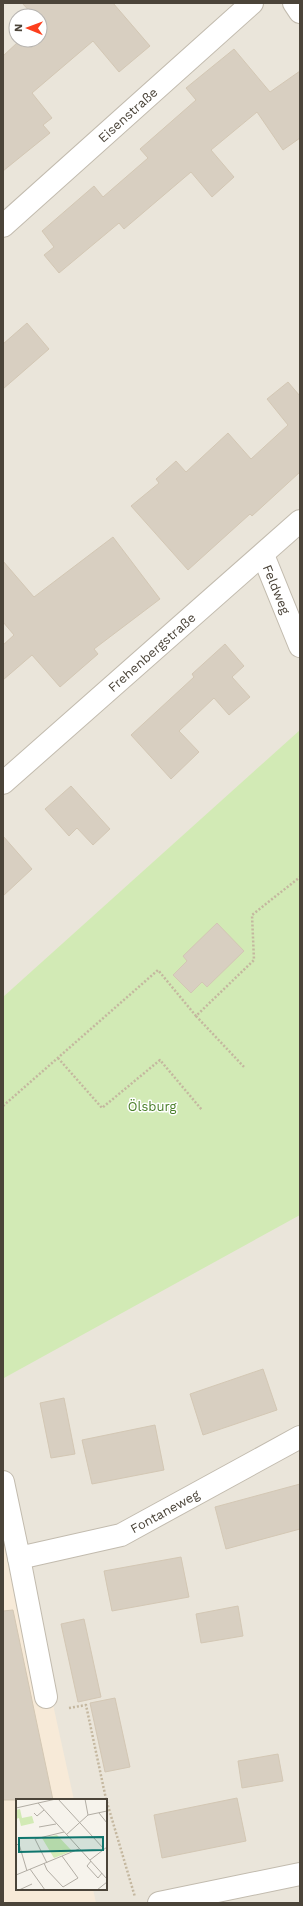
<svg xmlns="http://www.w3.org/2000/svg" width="303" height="1906" font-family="'Work Sans',sans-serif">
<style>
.residential{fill:#eae5da;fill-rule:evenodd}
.commercial{fill:#f7ead8}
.green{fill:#d2eab5}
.building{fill:#d8cfc1;stroke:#d3c7b4}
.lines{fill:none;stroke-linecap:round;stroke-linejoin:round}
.minor-casing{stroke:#c2bbae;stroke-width:24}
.path{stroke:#c4b79f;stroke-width:2.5;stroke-dasharray:2 2;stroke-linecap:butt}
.minor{stroke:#fff;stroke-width:22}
.labels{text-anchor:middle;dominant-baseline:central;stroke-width:3;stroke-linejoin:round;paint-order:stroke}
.street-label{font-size:13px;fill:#4b4439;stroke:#fff}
.park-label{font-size:13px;fill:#4a7f2a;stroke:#fff}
.inset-road{fill:none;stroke:#b2ada4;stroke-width:1}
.view{fill:#0f766e;fill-opacity:0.15;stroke:#0f766e;stroke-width:2}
.inset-edge{fill:none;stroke:#4b4439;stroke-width:2}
</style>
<rect width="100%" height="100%" fill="#f6f3ec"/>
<path class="residential" d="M 3,3 L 300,3 L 300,1903 L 3,1903 ZM 16,16 L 40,16 L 40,40 L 16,40 ZM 17,1800 L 106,1800 L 106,1889 L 17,1889 Z"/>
<polygon class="commercial" points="3,1477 74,1800 17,1800 17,1889 93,1889 96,1903 3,1903"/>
<polygon class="green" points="300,730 300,1215 4,1378 3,997"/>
<g class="building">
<polygon points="22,3 113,3 150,46 119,72 93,41 32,93 52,118 43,125 50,133 3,171 3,56 18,42 17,40 40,40 40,16 34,16"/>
<polygon points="234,49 270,92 300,71 300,138 283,150 257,112 211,150 234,177 212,197 191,172 124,229 119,223 59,273 44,255 54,247 42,231 94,186 103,197 148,158 140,149 196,100 186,88"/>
<polygon points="27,323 49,349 3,389 3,344"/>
<polygon points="288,382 300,396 300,472 252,516 250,514 188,570 131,506 159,483 156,479 176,461 186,472 228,433 251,459 288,425 267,399"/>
<polygon points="113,537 160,599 94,649 98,654 60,687 32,655 3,680 3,645 14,635 3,622 3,561 34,597"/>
<polygon points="225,644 244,666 232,677 250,697 229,715 214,698 179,731 199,752 171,779 131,735 194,677 192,674"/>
<polygon points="71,786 110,829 93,845 77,828 69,836 45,809"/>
<polygon points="3,836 32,869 3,896"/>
<polygon points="217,923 244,951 207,987 202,982 191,993 173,975 187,961 183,956"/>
<polygon points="263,1369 277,1410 203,1435 190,1394"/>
<polygon points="64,1398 75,1454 51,1458 40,1403"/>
<polygon points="155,1425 164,1470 92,1484 82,1440"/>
<polygon points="300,1484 300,1529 226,1549 215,1507"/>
<polygon points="181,1557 189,1597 112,1611 104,1571"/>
<polygon points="238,1606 243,1636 201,1643 196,1614"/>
<polygon points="13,1610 53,1800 3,1800 3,1611"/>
<polygon points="84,1619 101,1697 78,1702 61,1624"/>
<polygon points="115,1698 130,1767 105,1772 90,1703"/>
<polygon points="278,1754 283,1781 242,1788 238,1761"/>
<polygon points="237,1798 246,1841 162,1858 154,1815"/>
</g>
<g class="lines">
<g class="minor-casing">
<g id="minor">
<polyline points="294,3 300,12"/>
<path id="s1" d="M 3,226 L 252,3"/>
<path id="s2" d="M 263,555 L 300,646"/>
<path id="s3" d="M 3,783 L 300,521"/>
<path id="s4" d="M 3,1482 L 19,1558 L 121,1535 L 300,1437"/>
<polyline points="19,1558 46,1697"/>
<polyline points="159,1903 300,1874"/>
</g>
</g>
<g class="path">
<polyline points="196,1016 245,1068"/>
<polyline points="58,1058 102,1108 160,1060 202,1110"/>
<polyline points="3,1106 158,970 196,1016 254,960 252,915 300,877"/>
<polyline points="69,1708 86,1705 106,1799 135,1897"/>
</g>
<use href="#minor" class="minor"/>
</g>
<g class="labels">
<g class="street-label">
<text stroke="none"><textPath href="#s1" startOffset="167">Eisenstraße</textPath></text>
<text stroke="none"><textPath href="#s2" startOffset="37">Feldweg</textPath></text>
<text stroke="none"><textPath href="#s3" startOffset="198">Frehenbergstraße</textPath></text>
<text stroke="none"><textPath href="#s4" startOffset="232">Fontaneweg</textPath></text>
</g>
<g class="park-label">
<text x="152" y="1106">Ölsburg</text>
</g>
</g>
<g transform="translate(16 1799)">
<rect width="91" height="91" fill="#f6f3ec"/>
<path d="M 4,10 L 6,19 L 16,17 L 18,24 L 5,27 L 3,19 L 0,20 L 0,11 ZM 41,36 L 56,52 L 38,59 L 26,39 Z" fill="#d2eab5"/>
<path class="inset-road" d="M 42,0 L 88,50M 69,0 L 72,16M 22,4 L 91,80M 0,9 L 40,0M 18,14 L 21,17 L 28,11M 83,14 L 91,24M 23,28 L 40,25M 50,36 L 72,16 L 91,12M 0,46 L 3,45 L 11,72M 74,61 L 91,48M 75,62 L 71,67 L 82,79 L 86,74M 28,64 L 31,71 L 47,88 L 62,79 L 46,57M 31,64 L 19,40 L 48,33M 14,70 L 29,91M 0,76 L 63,50M 3,91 L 16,85M 81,91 L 91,83"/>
<path class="view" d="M 87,38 L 87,51 L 3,53 L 3,39 Z"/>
<rect width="91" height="91" class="inset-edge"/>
</g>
<rect width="303" height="1906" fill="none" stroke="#4b4439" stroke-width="8"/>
<g transform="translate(28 28) rotate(271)"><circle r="19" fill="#ffffff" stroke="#b7b4b0"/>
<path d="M0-3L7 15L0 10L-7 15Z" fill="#fc3f1d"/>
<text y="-6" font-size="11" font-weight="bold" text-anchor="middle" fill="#4b4439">N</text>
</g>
</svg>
